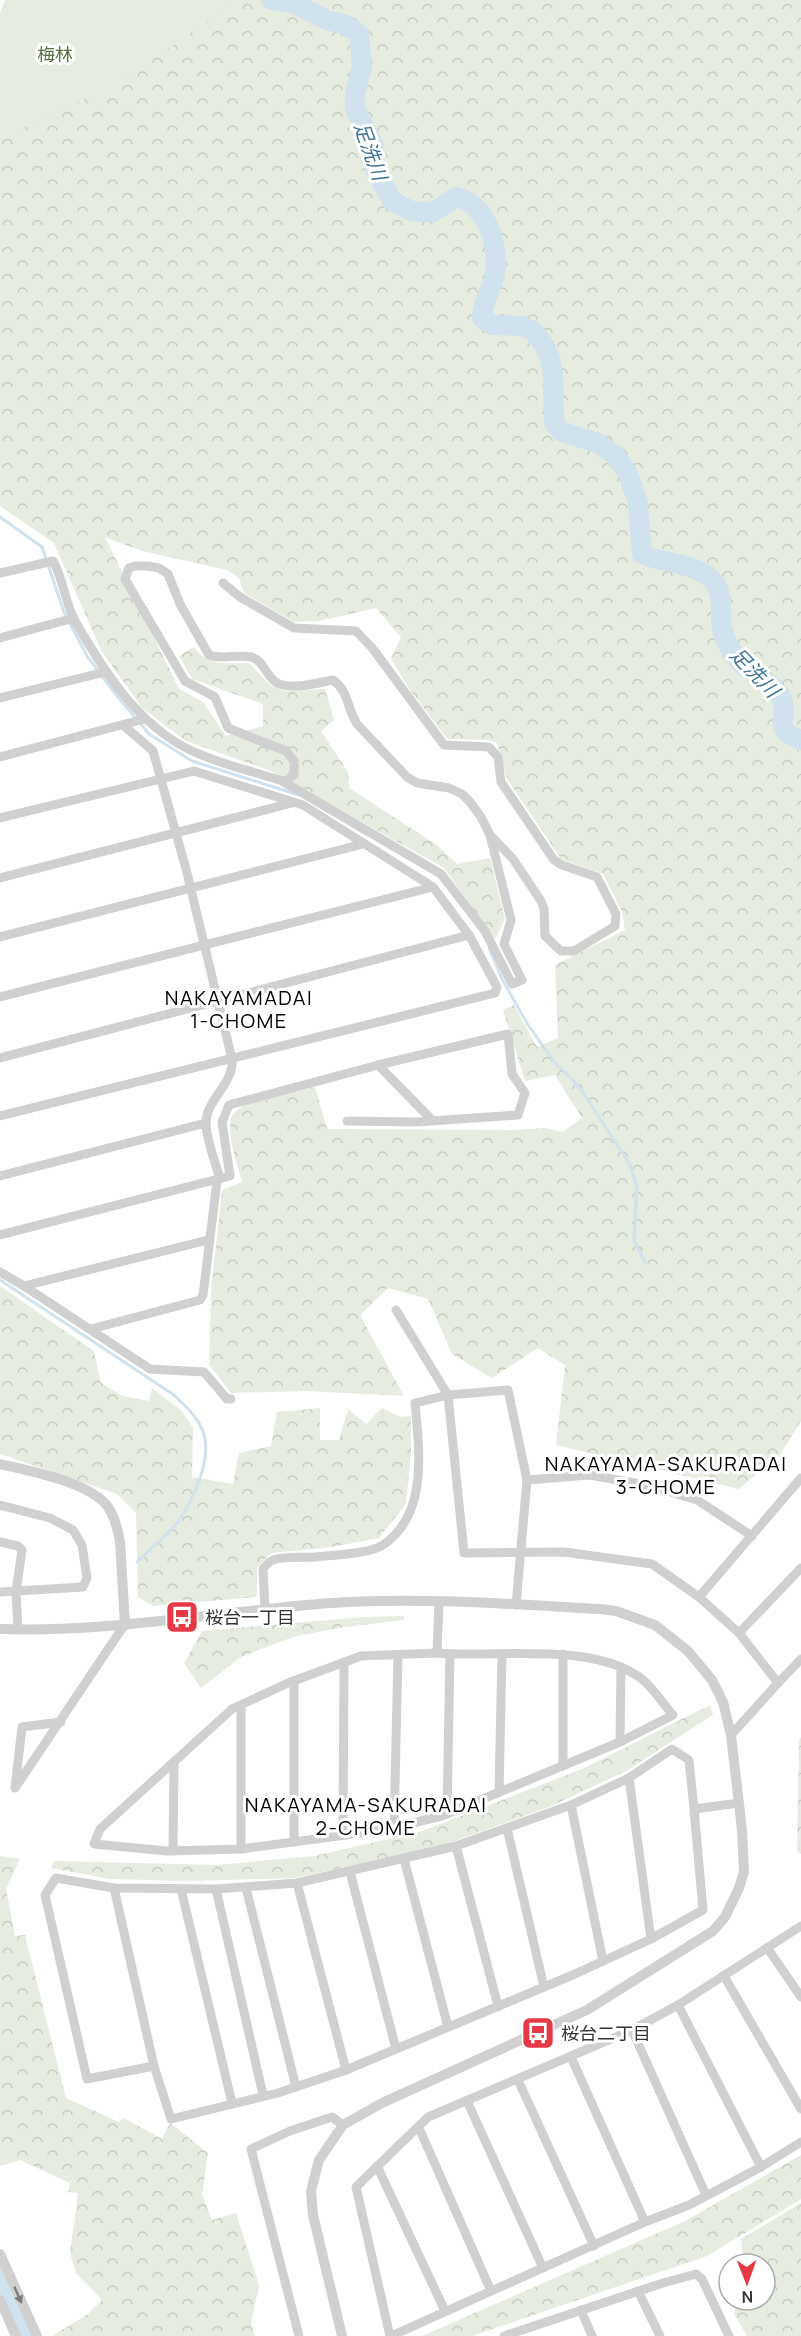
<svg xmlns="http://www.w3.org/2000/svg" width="801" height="2336" font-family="Manrope,'Noto Sans JP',sans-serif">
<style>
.forest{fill:url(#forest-crowns)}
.garden{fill:#e6ecdf}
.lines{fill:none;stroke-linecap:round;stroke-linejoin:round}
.stream{stroke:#cfe2ee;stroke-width:3}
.river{stroke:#cfe2ee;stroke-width:20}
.minor{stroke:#d0d0d0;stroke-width:9}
.tertiary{stroke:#d0d0d0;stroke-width:10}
.oneway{fill:#7a7a7a}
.labels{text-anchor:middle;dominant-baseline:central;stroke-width:6;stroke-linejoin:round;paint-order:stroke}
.park-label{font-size:18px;fill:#56703f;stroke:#fff}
.poi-label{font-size:18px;fill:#333;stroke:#fff;text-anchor:start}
.water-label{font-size:20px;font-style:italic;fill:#3f7597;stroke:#fff}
.neighbourhood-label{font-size:20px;letter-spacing:1.5px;fill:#000;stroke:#fff}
</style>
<defs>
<pattern id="forest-crowns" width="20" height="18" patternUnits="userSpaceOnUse" patternTransform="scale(1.5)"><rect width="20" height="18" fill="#e6ecdf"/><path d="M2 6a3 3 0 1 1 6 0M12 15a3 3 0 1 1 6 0" fill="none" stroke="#c6cbc0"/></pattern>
</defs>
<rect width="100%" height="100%" fill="#fff"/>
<g class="forest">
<path d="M 143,0 L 801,0 L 801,1421 L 780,1455 L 739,1489 L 556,1445 L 565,1365 L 538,1348 L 492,1378 L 452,1354 L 428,1299 L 388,1288 L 360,1315 L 404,1396 L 306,1391 L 231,1393 L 209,1365 L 211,1292 L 222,1190 L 242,1182 C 238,1166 224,1128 233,1114 C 236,1110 241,1108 245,1105 L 315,1087 L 327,1129 L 514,1130 L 545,1128 L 563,1132 L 582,1118 L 555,1075 L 525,1081 L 503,1010 L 514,1005 L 537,1047 L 558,1038 L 555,965 L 625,930 L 622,912 L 603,874 L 561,859 L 507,779 L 497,743 L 488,740 L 447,739 L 410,690 L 391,659 L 401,637 L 376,608 L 319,621 L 294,622 L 244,593 L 239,578 L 227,570 L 142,551 L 105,537 L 179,689 L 203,702 L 226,736 L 263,726 L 263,704 L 192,679 L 179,656 L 194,647 C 207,667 227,663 249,663 L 271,686 L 286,691 L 325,689 L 334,720 L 321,731 L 348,772 L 349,788 L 437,845 L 457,864 L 490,858 L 505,919 L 495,939 L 444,868 L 271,771 L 186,741 L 142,708 L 101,650 L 54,543 L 0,506 L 0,114 Z"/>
<polygon points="0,1286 94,1351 101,1383 123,1396 149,1401 152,1388 181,1410 193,1428 192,1477 233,1484 239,1453 271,1446 277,1412 320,1408 320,1440 339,1440 348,1409 366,1424 382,1408 400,1417 411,1416 411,1454 406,1504 379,1538 332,1547 271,1553 257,1568 257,1597 152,1606 138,1597 136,1513 117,1494 0,1454"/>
<polygon points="404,1616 404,1620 338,1628 293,1637 241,1657 201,1688 184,1663 202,1631 363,1617"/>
<polygon points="710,1705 713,1715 626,1771 549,1807 435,1848 294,1878 192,1881 110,1879 51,1868 55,1861 217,1865 315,1856 422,1831 582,1769"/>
<polygon points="801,1737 801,1854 797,1851 799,1740"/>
<polygon points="0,1856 20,1859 6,1889 15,1936 25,1935 66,2098 119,2122 124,2118 162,2139 170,2123 208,2153 202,2195 212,2220 236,2213 259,2285 251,2324 255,2336 52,2336 88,2314 102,2300 76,2273 70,2253 78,2193 68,2192 70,2183 20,2160 0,2166"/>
<polygon points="801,2155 801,2199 707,2256 472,2336 422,2336 685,2221"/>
<polygon points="801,2203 801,2336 747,2336 734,2314 737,2302 737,2300 765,2300 765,2264 739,2264 743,2256 741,2239"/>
</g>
<polygon class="garden" points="5,0 238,0 117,84 0,139 0,13"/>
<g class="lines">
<g class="stream">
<polyline points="0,517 42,547 64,612 87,656 117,696 149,734 192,761 299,795"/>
<polyline points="489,948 503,981 528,1025 555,1063 572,1079 584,1094 630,1165 637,1187 634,1241 645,1262"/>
<path d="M 0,1280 L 174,1395 C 185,1406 197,1416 203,1431 C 213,1457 193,1502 177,1523 C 166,1537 150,1549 137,1562"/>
</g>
<g class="river">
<path d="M 271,0 L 295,4 L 327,20 L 346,25 L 359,34 L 362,66 L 355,94 L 355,109 L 374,146 L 375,170 L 393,202 L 412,211 L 431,213 L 457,197 C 487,205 499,245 495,274 C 492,289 482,302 482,318 L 492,325 L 522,326 L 533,331 L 544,345 L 549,355 L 553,374 L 554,423 L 562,432 L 598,443 L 616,456 L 628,474 L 638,503 L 642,554 C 664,564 698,563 714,582 C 726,597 717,620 724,636 C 729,647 735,659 744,666 C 756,676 776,684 782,699 C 790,718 770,729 801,740"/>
<polyline points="0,2276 26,2336"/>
</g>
<g class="minor">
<path d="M 0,573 L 53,561 C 64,580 65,603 75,621 C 103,670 138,725 190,750 C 219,764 252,771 282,781 L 287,781 L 294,774 L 294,761 L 286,751 L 228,728 L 215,697 L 185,681 L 125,579 L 129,568 L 135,566 L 147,566 L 159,568 L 168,574 L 180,604 L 209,655 C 223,660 237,654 251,657 C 264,660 266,677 277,683 C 292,690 318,683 333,680 C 349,691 347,709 357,724 L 407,777 L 417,783 L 449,788 L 462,794 L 470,802 L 481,817 L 490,835 L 513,859 L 541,901 L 544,909 L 545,936 L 561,951 L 574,951 L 615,926 L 616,914 L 597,877 L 562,865 L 554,860 L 501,782 L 498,757 L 489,747 L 444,745 L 373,649 L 356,631 L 294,628 L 240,597 L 223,583"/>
<polyline points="0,638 74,618"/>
<polyline points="0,698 105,672"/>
<path d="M 123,725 L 153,751 L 186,869 L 232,1059 C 235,1083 205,1100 206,1124 C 206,1138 216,1165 220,1179"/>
<polyline points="0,757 144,719"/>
<polyline points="282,781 441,874 485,931 512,984 522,980 504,944 511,920 490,835"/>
<polyline points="0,818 194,771 303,805 433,887 469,935 497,987 495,993 0,1116"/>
<polyline points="0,878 292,803"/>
<polyline points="0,937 363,844"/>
<polyline points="0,997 433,887"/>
<polyline points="0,1058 469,935"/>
<polyline points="378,1065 432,1120"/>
<polyline points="0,1176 206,1123"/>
<polyline points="0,1235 230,1176 222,1122 229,1105 378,1065 508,1034 512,1074 525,1093 518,1115 416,1122 347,1121"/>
<polyline points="0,1272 24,1286 150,1369 204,1372 227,1399 231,1399"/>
<polyline points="24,1286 208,1240"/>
<polyline points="91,1329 200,1300 203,1295 217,1181"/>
<polyline points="527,1480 590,1475 651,1486 697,1500 752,1536"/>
<polyline points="0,1505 50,1518 73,1530 82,1545 87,1578 83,1587 0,1592"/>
<polyline points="0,1542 18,1546 22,1550 16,1592 18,1630"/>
<polyline points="699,1597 739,1633"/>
<polyline points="516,1605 527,1480 508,1390 448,1395 464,1553 564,1552 652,1564 699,1597 801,1478"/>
<path d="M 265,1609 L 263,1569 C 266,1566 269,1561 273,1560 C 285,1556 302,1558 315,1557 C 332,1555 369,1554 383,1545 C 429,1514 419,1449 415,1403 L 448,1395 L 396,1310"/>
<path d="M 437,1653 C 497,1658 595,1641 643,1680 C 654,1689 663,1704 673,1715 L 620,1742 L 442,1816 L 383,1830 L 241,1849 L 167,1851 L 94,1844 L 100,1829 L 232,1709 L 288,1683 L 361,1656 Z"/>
<polyline points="437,1653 439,1601"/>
<polyline points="778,1683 801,1659"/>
<polyline points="241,1705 241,1849"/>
<polyline points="61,1722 22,1727 15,1788 125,1624"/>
<polyline points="731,1735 778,1683 739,1633 801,1568"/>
<polyline points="620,1742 621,1667"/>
<polyline points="563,1766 563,1654"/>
<polyline points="629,1778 651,1939"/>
<polyline points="499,1792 502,1654"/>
<polyline points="571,1805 603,1961"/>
<polyline points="694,1809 703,1910 651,1939 575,1974 346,2070 278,2093 171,2119 154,2066 87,2079 45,1895 56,1878 114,1888 216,1889 297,1883 456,1846 571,1805 629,1778 672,1749 689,1760 694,1809 739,1803"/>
<polyline points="447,1814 450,1654"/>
<polyline points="394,1827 398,1655"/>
<polyline points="507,1828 544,1987"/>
<polyline points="343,1834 344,1662"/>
<polyline points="294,1841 294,1681"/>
<polyline points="456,1846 498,2006"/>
<polyline points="173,1851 174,1762"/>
<polyline points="404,1859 448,2027"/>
<polyline points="350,1872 396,2049"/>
<polyline points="297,1883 346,2070"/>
<polyline points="114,1888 154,2066"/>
<polyline points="246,1888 296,2087"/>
<polyline points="181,1889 232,2103"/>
<polyline points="216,1889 263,2095"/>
<polyline points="768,1949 801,1997"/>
<polyline points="724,1976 801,2109"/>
<polyline points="678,2005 761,2167"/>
<polyline points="632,2030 706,2195"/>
<polyline points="571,2057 645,2222"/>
<polyline points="518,2080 594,2246"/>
<polyline points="467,2101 543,2268"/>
<polyline points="419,2128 491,2291"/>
<polyline points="377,2166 445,2311"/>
<polyline points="638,2291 660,2336"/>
<polyline points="581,2310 592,2336"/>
<polyline points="299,2336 251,2149 290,2131 332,2117 343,2125"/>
<polyline points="390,2336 356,2187 428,2117 632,2030 678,2005 801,1926"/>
<polyline points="391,2336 645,2222 689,2205 761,2167 801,2142"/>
<polyline points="504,2336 663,2283 696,2274 702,2279 729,2336"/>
</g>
<g class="tertiary">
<path d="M 0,1464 C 29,1471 90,1482 108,1507 C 115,1517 118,1530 120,1542 L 125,1624"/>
<path d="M 0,1629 C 111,1633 221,1611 331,1603 C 420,1597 510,1604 600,1609 L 616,1611 L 655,1625 L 688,1651 L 712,1680 L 723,1702 L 731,1735 L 742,1830 L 744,1872 L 739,1888 L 725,1917 L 713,1931 L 587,2010 L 382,2103 L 343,2125 L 319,2160 L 311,2191 L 313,2215 L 342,2336"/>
<polyline points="0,2254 37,2336"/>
<polyline points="0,2300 16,2336"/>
</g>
</g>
<defs><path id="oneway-solid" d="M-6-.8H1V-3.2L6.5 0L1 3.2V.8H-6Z" transform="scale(1.5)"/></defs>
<use class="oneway" href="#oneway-solid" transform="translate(18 2295) rotate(66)"/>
<defs>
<g id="bus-square" transform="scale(1.725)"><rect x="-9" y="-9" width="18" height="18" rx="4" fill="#e63946" stroke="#fff"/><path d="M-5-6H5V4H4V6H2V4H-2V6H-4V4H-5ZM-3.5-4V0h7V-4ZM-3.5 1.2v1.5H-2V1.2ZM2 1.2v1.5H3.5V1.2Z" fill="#fff"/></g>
</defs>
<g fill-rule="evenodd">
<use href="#bus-square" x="182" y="1617"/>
<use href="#bus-square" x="538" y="2033"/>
</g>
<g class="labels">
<g class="park-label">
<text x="55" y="54">梅林</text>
</g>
<g class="poi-label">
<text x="205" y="1617">桜台一丁目</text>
<text x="561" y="2033">桜台二丁目</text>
</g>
<g class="water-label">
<text transform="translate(371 151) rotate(70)">足洗川</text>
<text transform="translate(755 672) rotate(46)">足洗川</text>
</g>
<g class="neighbourhood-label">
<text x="239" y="997">NAKAYAMADAI<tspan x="239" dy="23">1-CHOME</tspan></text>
<text x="666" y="1463">NAKAYAMA-SAKURADAI<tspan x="666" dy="23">3-CHOME</tspan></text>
<text x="366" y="1804">NAKAYAMA-SAKURADAI<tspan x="366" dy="23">2-CHOME</tspan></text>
</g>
</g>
<g transform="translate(747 2282) rotate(179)"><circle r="28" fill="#ffffff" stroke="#adadad" stroke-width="1.5"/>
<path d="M0-4.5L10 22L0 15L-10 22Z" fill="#e63946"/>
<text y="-9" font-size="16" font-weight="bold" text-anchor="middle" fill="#333333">N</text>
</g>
</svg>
